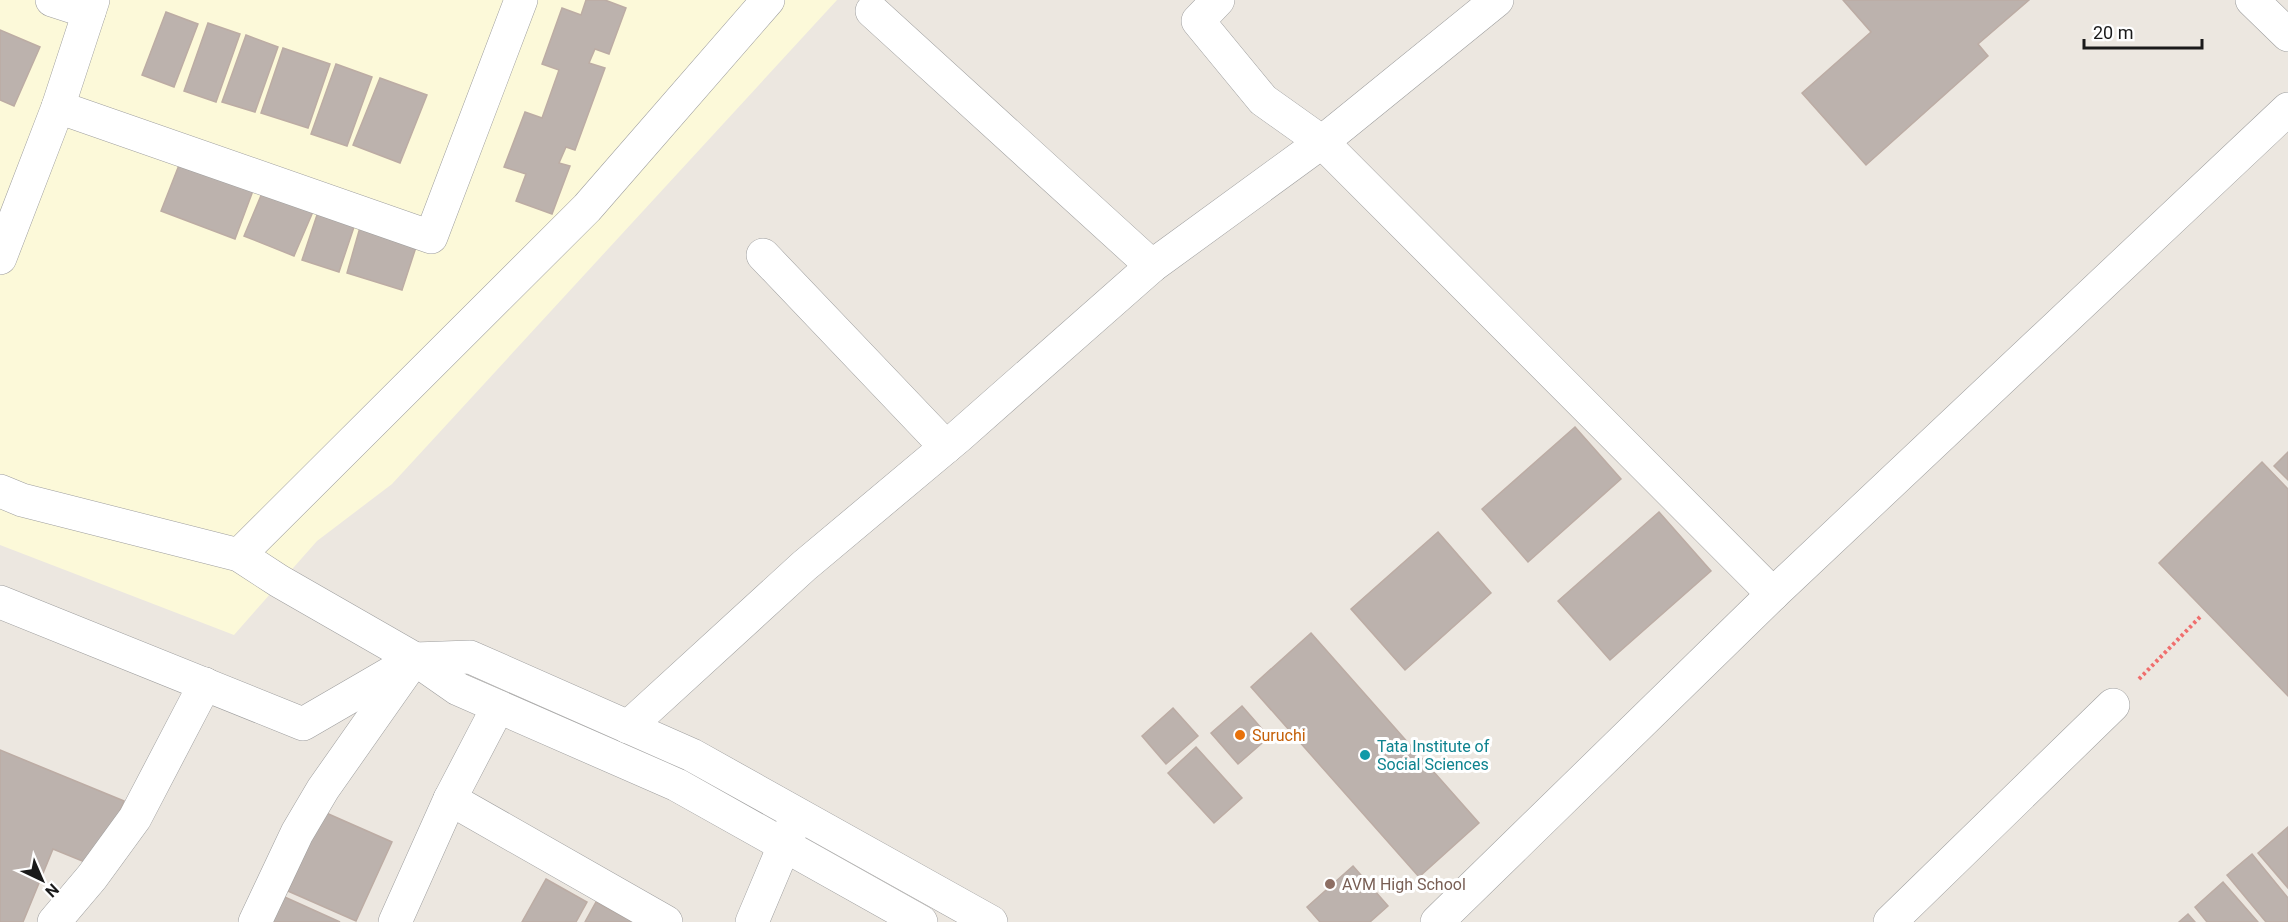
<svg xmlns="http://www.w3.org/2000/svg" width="2288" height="922" font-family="Roboto,sans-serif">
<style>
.education{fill:#fcf9d9}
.building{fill:#bcb2ad;stroke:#bcaca4;stroke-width:1.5}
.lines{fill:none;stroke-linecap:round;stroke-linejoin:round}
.minor-casing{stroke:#9e9e9e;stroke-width:34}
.path{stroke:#f06e6d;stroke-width:4;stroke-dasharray:3 3;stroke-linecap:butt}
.minor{stroke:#fff;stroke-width:33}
.food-dot{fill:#e8710a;stroke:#fff;stroke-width:2}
.culture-dot{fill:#0f9aa8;stroke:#fff;stroke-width:2}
.education-dot{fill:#8d6e63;stroke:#fff;stroke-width:2}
.labels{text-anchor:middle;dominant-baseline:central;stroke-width:6;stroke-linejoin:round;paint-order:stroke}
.food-label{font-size:16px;fill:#c56008;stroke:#fff;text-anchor:start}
.culture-label{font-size:16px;fill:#0d838f;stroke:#fff;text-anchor:start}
.education-label{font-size:16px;fill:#785e54;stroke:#fff;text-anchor:start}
</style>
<rect width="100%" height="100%" fill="#ece7e0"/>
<polygon class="education" points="0,0 837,0 392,484 317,541 234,635 0,545"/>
<g class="building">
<polygon points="586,0 605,0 626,8 609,54 595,49 589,63 605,68 575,150 566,147 559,163 570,166 552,214 516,201 526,174 504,167 525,112 542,118 559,70 542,64 562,8 581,15"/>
<polygon points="1843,0 2029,0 1978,44 1988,56 1866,165 1802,93 1871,32"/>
<polygon points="166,12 198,24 174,87 142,75"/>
<polygon points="208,23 240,34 216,102 184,91"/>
<polygon points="0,30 40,47 14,106 0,100"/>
<polygon points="246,35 278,47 255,112 222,102"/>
<polygon points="283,48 330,64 308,128 261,113"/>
<polygon points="336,64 372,77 347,146 311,134"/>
<polygon points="380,78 427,95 400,163 353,145"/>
<polygon points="181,160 254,188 235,239 161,211"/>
<polygon points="265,186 315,207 294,256 244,236"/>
<polygon points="321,203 358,215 339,272 302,260"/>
<polygon points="361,224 418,241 402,290 347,273"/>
<polygon points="1575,427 1621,479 1528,562 1482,509"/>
<polygon points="2288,452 2288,480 2274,466"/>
<polygon points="2262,462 2288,489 2288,696 2159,563"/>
<polygon points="1659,512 1711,571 1610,660 1558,601"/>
<polygon points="1438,532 1491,593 1405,670 1351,609"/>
<polygon points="1311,633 1479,823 1419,877 1251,687"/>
<polygon points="1242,706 1269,737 1238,764 1211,733"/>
<polygon points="1173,708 1198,736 1166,764 1142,736"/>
<polygon points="1196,747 1242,798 1214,823 1168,773"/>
<polygon points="0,750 124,801 97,867 53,849 23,922 0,922"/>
<polygon points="324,812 392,842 356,921 288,891"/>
<polygon points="2288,827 2288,888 2258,853"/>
<polygon points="2252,854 2288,898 2288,922 2266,922 2227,875"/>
<polygon points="1353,866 1388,906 1370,922 1320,922 1307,907"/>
<polygon points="546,879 587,902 576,922 522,922"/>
<polygon points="2223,882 2258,922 2207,922 2195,907"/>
<polygon points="278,894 340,922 265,922"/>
<polygon points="596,902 633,922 585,922"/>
<polygon points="2188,914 2195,922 2179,922"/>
</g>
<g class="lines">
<g class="minor-casing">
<g id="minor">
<polyline points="52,0 89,12"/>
<polyline points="1218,0 1198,21 1263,100 1322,142 1773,594"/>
<polyline points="2252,0 2288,35"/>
<polyline points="872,11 1152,266"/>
<polyline points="58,107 431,237 521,0"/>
<polyline points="763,255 946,447"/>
<polyline points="0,258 58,107 93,0"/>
<polyline points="0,491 22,500 239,555 279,581 415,659 458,689 677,785 921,922"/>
<polyline points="239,555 587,208 768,0"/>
<polyline points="0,602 303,724 415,659 470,657 692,755 991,922"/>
<polyline points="628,727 804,566 958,437 1152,266 1322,142 1497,0"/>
<polyline points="450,799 666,922"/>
<polyline points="54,922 92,877 135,818 205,684"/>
<polyline points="255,922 297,833 323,789 408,668"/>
<polyline points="395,922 450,799 498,707"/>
<polyline points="752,922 792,827"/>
<polyline points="1437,922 1773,594 2288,109"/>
<polyline points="1890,922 2113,705"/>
</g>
</g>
<polyline class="path" points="2139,679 2200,617"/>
<use href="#minor" class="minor"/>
</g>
<circle class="food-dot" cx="1240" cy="735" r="6"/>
<circle class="culture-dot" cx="1365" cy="755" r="6"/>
<circle class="education-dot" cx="1330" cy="884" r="6"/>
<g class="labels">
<g class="food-label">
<text x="1252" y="735">Suruchi</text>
</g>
<g class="culture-label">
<text x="1377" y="746">Tata Institute of<tspan x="1377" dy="18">Social Sciences</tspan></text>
</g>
<g class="education-label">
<text x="1342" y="884">AVM High School</text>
</g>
</g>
<g transform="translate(42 880) rotate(136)" stroke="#ffffff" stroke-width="4.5" paint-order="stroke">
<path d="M0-4.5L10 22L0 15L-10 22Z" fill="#1a1a1a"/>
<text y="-9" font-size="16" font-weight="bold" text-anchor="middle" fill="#1a1a1a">N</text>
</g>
<path d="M2084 39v9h118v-9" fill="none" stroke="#1a1a1a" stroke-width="3"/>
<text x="2093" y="39" font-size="18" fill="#1a1a1a" stroke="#ffffff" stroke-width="4.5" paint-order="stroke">20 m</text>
</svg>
